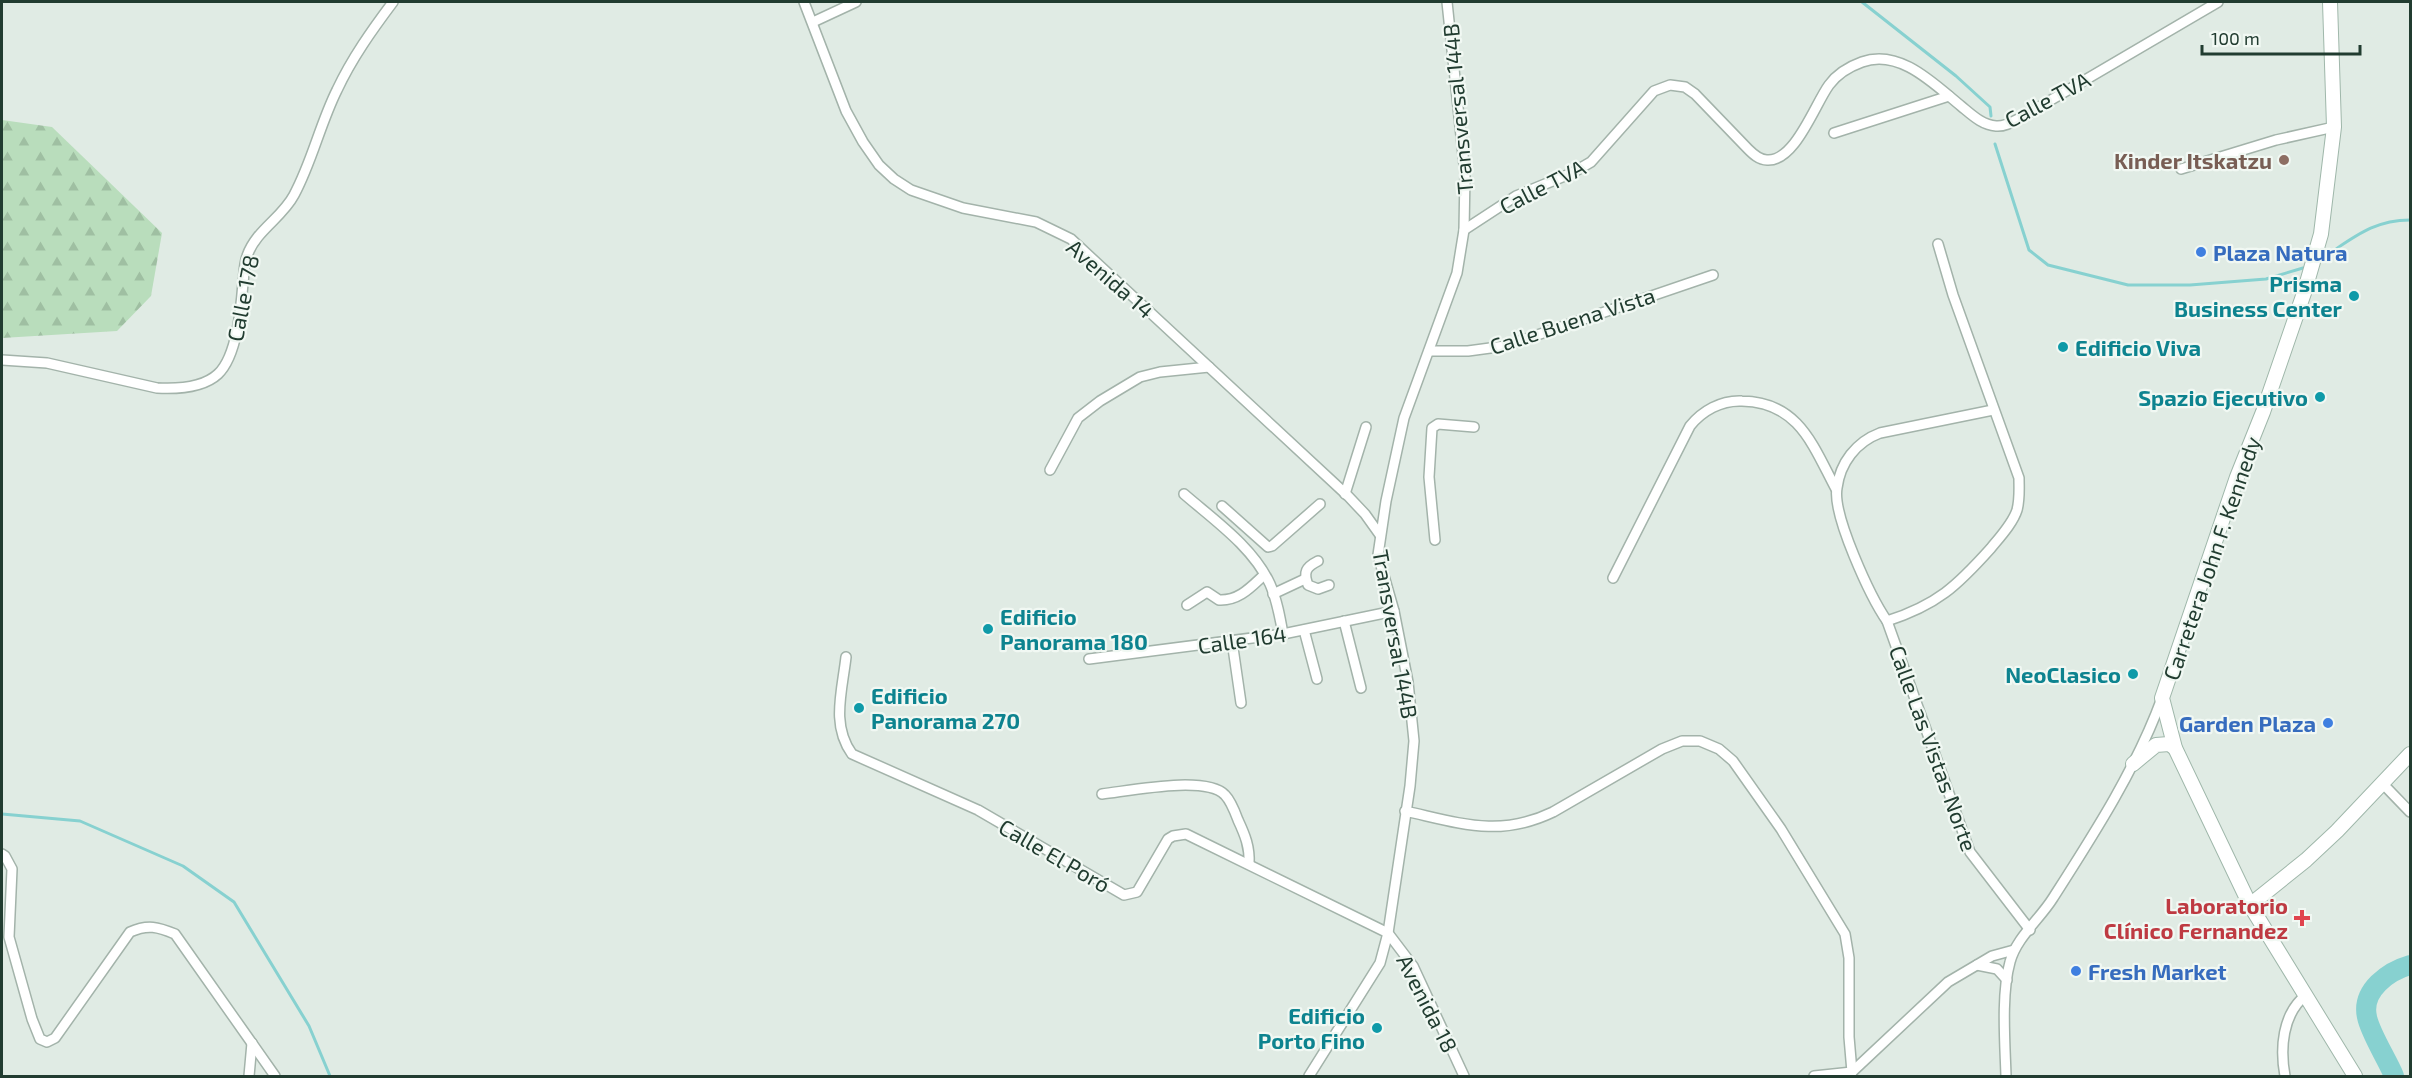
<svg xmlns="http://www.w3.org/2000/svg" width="2412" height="1078" font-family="'Exo 2',sans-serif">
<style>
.forest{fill:url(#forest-firs)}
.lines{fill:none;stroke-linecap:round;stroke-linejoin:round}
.stream{stroke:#87d1d0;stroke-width:3}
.river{stroke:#87d1d0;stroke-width:20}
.street-casing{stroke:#a3b3aa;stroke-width:12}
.secondary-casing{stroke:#9fb7aa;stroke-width:16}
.street{stroke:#fff;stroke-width:9}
.secondary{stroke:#fff;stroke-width:14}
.education-dot{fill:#8d6e63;stroke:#f1f8f3;stroke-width:2}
.shop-dot{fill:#3f7fe0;stroke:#f1f8f3;stroke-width:2}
.culture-dot{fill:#0f9aa8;stroke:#f1f8f3;stroke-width:2}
.health-dot{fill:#e0444e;stroke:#f1f8f3;stroke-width:2}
.labels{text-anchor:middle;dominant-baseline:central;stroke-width:4.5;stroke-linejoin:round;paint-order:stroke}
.street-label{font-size:22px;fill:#213c30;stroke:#f1f8f3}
.education-label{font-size:22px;font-weight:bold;fill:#785e54;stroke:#f1f8f3;text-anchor:end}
.shop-label{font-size:22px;font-weight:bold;fill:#366cbe;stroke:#f1f8f3;text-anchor:start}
.culture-label{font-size:22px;font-weight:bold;fill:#0d838f;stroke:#f1f8f3;text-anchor:end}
.health-label{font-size:22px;font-weight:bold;fill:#be3a42;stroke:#f1f8f3;text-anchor:end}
</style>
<defs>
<pattern id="forest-firs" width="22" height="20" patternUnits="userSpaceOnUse" patternTransform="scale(1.5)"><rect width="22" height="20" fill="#b9ddbc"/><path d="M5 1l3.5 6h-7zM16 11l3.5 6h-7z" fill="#9fbfa2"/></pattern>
</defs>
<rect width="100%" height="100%" fill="#e0ebe4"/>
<polygon class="forest" points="2,120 52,127 162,233 151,296 117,331 2,338"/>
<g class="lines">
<g class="stream">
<polyline points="1862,2 1956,76 1990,107 1991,116"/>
<polyline points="1995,144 2029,250 2048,265 2128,285 2190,285 2266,279 2303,268"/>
<path d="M 2330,253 C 2357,235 2376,220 2410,220"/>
<polyline points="2,814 80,821 183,866 234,902 309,1026 330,1076"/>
</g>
<path class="river" d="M 2394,1076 C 2387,1059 2370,1033 2367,1017 C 2361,990 2389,971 2410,965"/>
<g class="street-casing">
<g id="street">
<polyline points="804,2 846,111 863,142 879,165 894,179 911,190 963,208 1036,222 1071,239 1348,496 1365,514 1380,535"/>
<polyline points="813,22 856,2"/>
<polyline points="1834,133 1949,96"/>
<polyline points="2181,169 2276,140 2334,127"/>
<path d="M 1464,230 L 1516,196 L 1572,173 L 1591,162 L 1654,91 L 1670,85 L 1685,87 L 1695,94 L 1748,149 C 1753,154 1759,160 1767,160 C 1795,162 1815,104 1829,85 C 1837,74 1848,67 1862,62 C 1900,48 1935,85 1961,106 C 1972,115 1982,125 1996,126 C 2005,127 2014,121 2022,117 L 2218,2"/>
<path d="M 1938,244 L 1953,295 L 2019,478 C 2019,488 2020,499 2017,510 C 2013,523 2000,537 1991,548 C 1957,586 1937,605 1887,621 L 1970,852 L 2030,930"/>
<polyline points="1429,351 1468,351 1505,346 1713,275"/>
<path d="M 2,360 L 47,363 L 157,388 C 176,389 203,388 218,374 C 237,356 241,308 243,283 C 244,275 244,264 247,256 C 256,230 282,218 294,195 C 312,162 320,124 337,90 C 352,58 372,30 393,2"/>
<polyline points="1050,470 1078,418 1100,401 1140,377 1160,372 1209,367"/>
<path d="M 1184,494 C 1214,520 1253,547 1270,584 C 1277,600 1280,617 1283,634"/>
<polyline points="1345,494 1366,427"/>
<polyline points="1222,506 1268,547 1272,546 1320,504"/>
<polyline points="1435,540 1429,477 1432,428 1438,424 1474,427"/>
<path d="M 1318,561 C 1306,567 1303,572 1308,585 L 1318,589 L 1329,585"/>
<path d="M 1613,578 L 1690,426 C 1702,411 1721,400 1742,401 C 1799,402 1813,446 1836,489"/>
<polyline points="1273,594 1305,579"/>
<path d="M 1187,605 L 1207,592 L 1219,600 C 1239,601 1251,587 1264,575"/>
<polyline points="1344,621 1361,688"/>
<path d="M 1887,621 C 1871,598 1832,515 1837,488 C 1840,463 1856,442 1880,433 L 1993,410"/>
<polyline points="1304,630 1317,679"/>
<polyline points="1232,641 1241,703"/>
<path d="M 846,657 C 842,692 831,725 852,754 L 978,810 L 1124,895 L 1137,892 L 1168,839 L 1173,836 L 1186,834 L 1388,933 L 1413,966 L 1464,1076"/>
<polyline points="1089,659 1283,634 1394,611"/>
<polyline points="2383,784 2410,812"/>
<path d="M 1102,794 C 1129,791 1206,775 1225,795 C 1231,801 1235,812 1238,820 C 1245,835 1250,847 1249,864"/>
<path d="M 1405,811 C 1460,823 1499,838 1553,812 L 1662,749 L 1682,741 L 1700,741 L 1719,749 L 1733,761 L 1781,829 L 1845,934 L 1849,958 L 1849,1037 L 1852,1072 L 1849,1076"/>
<path d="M 2,854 L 5,856 L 12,869 L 9,937 L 32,1019 L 40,1039 L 47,1042 L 55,1038 L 130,932 C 148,924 158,927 175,934 L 275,1076"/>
<polyline points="1977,965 1997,969 2007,980"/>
<polyline points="249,1076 252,1043"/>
<polyline points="1309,1076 1380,963 1388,933 1410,786 1414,741 1408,682 1394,611 1378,555 1386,501 1404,418 1457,273 1464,230 1465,174 1447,2"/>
<polyline points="1814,1076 1852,1072 1948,982 1992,956 2014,950"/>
<path d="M 2006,1076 C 2005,1043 2001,994 2010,962 C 2016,938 2040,919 2053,898 C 2094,834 2136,769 2162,698"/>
<path d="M 2285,1076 C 2280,1049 2282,1014 2306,995"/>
</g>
</g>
<g class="secondary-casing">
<g id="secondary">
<polyline points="2330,2 2334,127 2321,234 2304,293 2263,412 2237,477 2162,698 2175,748 2250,905 2355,1076"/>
<polyline points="2133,764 2156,745 2169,744 2175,748"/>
<polyline points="2250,905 2306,860 2337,831 2410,754"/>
</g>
</g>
<use href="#street" class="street"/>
<use href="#secondary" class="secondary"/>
</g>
<circle class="education-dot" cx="2284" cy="160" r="6"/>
<g class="shop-dot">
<circle cx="2201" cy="252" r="6"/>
<circle cx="2328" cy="723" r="6"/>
<circle cx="2076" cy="971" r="6"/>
</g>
<g class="culture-dot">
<circle cx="2354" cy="296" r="6"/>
<circle cx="2063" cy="347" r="6"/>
<circle cx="2320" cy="397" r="6"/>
<circle cx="988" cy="629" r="6"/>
<circle cx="2133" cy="674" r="6"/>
<circle cx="859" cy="708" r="6"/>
<circle cx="1377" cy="1028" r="6"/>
</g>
<path class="health-dot" d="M2299 909h6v6h6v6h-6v6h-6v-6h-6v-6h6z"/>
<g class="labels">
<g class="street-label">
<text transform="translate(2047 99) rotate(-28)">Calle TVA</text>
<text transform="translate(1457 109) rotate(-95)">Transversal 144B</text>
<text transform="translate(1542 186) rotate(-27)">Calle TVA</text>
<text transform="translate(1111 278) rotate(41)">Avenida 14</text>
<text transform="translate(242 298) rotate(-79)">Calle 178</text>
<text transform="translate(1572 320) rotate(-18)">Calle Buena Vista</text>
<text transform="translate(2211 558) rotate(-71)">Carretera John F. Kennedy</text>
<text transform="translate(1396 634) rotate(80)">Transversal 144B</text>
<text transform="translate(1242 639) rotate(-8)">Calle 164</text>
<text transform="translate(1934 748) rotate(70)">Calle Las Vistas Norte</text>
<text transform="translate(1055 855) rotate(30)">Calle El Poró</text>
<text transform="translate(1428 1003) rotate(63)">Avenida 18</text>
</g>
<g class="education-label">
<text x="2272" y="160">Kinder Itskatzu</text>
</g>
<g class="shop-label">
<text x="2213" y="252">Plaza Natura</text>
<text x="2316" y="723" text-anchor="end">Garden Plaza</text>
<text x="2088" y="971">Fresh Market</text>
</g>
<g class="culture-label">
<text x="2342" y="283">Prisma<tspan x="2342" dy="25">Business Center</tspan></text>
<text x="2075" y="347" text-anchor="start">Edificio Viva</text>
<text x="2308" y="397">Spazio Ejecutivo</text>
<text x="1000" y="616" text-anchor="start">Edificio<tspan x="1000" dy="25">Panorama 180</tspan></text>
<text x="2121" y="674">NeoClasico</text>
<text x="871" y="695" text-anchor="start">Edificio<tspan x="871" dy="25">Panorama 270</tspan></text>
<text x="1365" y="1015">Edificio<tspan x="1365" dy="25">Porto Fino</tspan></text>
</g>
<g class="health-label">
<text x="2288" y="905">Laboratorio<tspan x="2288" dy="25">Clínico Fernandez</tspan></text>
</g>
</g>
<rect width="2412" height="1078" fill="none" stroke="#213c30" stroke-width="6"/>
<path d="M2202 45v9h158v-9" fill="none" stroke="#213c30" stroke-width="3"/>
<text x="2211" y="45" font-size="18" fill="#213c30" stroke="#f1f8f3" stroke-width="4.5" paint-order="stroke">100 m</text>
</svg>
